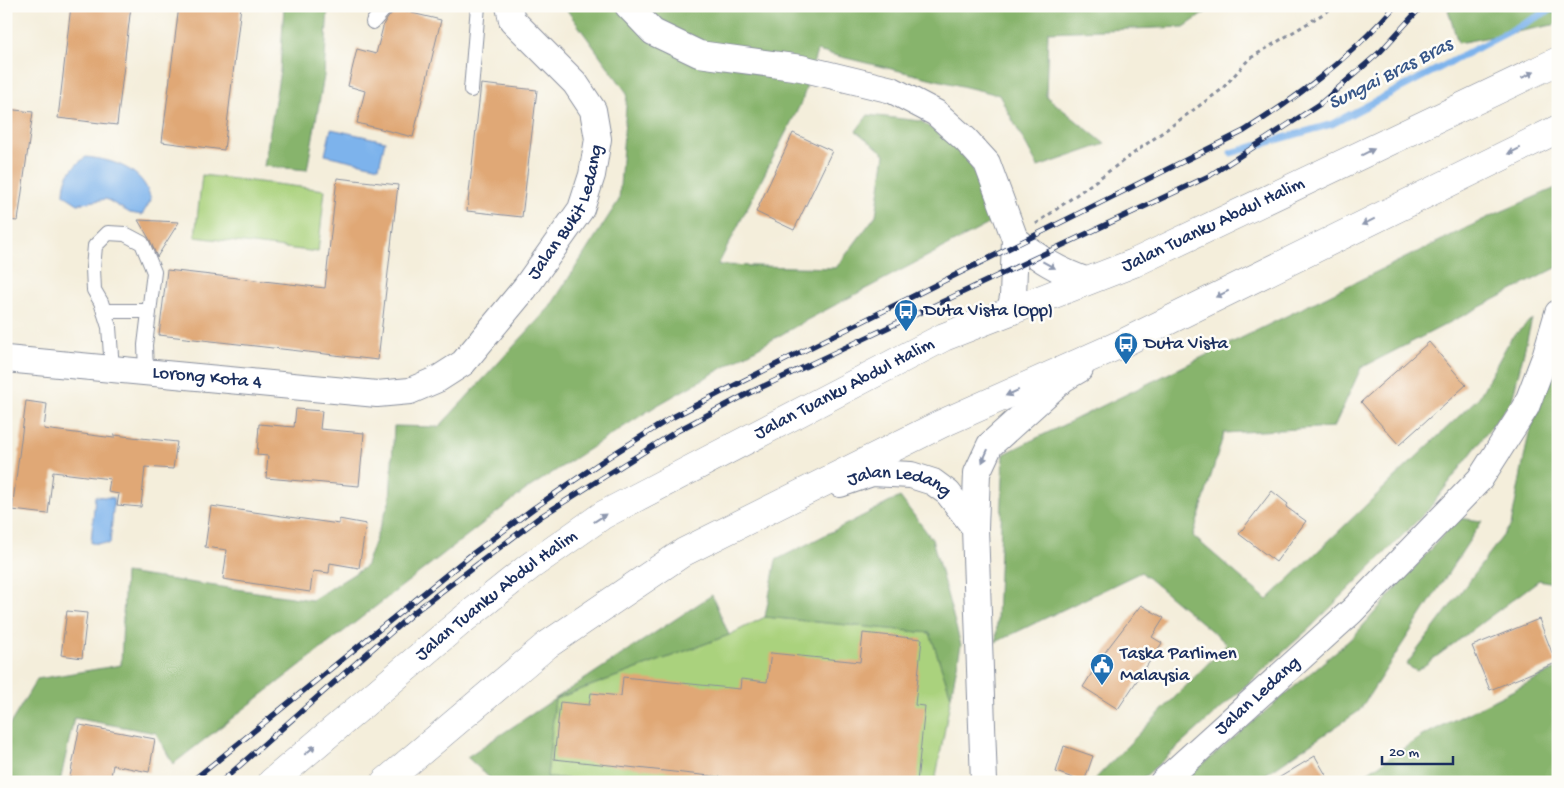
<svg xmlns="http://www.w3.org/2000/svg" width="1564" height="788" font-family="'Gochi Hand',sans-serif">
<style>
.green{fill:#aad27d;stroke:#62806e}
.forest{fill:#87b46c;stroke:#517265}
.water{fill:#7db3ec;stroke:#4c71a5}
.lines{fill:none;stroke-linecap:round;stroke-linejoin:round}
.stream{stroke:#7db3ec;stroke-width:7}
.building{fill:#e0a876}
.lane-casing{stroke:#888e9c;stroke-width:16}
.street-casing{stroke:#888e9c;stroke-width:28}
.primary-casing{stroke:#888e9c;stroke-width:29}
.path{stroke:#888e9c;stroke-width:3;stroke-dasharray:4 4;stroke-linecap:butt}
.lane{stroke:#fff;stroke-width:14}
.street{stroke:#fff;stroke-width:26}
.primary{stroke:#fff;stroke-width:28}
.rail-casing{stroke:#1b2f5e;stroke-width:5.5}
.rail{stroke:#fdfcf7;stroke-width:4;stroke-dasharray:11;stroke-linecap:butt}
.oneway{fill:#8d97ae}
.labels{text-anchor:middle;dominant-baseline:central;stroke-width:5;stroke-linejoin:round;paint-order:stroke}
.street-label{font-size:19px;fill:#1b2f5e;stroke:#fdfcf7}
.poi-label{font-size:19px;fill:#1b2f5e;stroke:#fdfcf7;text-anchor:start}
.water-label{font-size:20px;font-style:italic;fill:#385789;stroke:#fdfcf7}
</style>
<rect width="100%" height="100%" fill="#fdfcf7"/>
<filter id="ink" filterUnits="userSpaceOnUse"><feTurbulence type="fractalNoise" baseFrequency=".02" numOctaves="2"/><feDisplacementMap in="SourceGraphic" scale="10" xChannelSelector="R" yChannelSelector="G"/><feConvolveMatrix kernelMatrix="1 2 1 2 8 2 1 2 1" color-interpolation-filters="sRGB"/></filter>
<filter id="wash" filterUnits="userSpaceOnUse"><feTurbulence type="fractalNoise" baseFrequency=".0096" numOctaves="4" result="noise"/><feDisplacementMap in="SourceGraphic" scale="20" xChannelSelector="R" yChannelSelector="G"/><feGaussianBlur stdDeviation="1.12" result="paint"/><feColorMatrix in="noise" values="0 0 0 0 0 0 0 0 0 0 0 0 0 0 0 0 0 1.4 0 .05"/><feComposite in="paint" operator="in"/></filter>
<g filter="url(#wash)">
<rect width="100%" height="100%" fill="#f4eedb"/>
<g class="green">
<polygon points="202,175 325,190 318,252 195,237"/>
<polygon points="765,617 930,633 951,696 935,782 605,782 547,777 555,699 729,635"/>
</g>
<g class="forest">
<polygon points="284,6 328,6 324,76 307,170 264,166 280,71"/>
<polygon points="564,6 1215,6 1184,27 1048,32 1046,96 1105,144 1038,167 999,95 817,51 802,101 718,265 836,268 876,215 885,154 856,131 868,115 921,121 965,154 998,219 805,321 656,406 527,489 173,764 156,733 74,718 60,782 6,782 6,731 37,679 121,665 125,573 312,600 365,567 390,500 394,426 439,427 550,307 619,200 627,93"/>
<polygon points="1453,6 1558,6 1558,24 1458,43 1448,10"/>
<polygon points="1558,187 1558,267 1361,368 1334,427 1224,433 1193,536 1267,600 1479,397 1511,338 1532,319 1512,400 1428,510 1312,626 1139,782 1092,782 1227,644 1141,572 996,642 1004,454 1491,216"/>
<polygon points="1558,361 1558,584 1539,580 1417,671 1406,665 1511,525 1529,433"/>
<polygon points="900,497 932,539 961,645 951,696 930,633 765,617 776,560"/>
<polygon points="1458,518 1482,521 1359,711 1254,782 1182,782 1353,637"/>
<polygon points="712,595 729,635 555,699 547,777 605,782 494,782 467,757"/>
<polygon points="1558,668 1558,782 1545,779 1529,782 1354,782 1422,736"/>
</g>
<g class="water">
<polygon points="331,129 385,141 379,167 325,155"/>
<path d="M 86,157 C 114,160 144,169 151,200 L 142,215 L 130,213 L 106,199 L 78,204 L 64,195 C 64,176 71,168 86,157 Z"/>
<polygon points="95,496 114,498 110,544 91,543"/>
</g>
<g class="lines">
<polyline class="stream" points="1231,153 1332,124 1558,6"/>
</g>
<g id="blocks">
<g class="building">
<polygon points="71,6 131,6 117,125 58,118"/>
<polygon points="179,6 241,6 224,150 162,142"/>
<polygon points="395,9 441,20 413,137 357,123 365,91 348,86 357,49 376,54 384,23"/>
<polygon points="481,84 537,90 522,217 467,211"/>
<polygon points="6,109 33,112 18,221 6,220"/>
<polygon points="793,133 832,151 794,230 756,212"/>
<polygon points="337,178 398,185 378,360 159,335 167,270 325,288"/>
<polygon points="138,220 179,222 157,257 150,240"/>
<polygon points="1429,342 1466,385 1399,445 1361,402"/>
<polygon points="26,401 47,404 44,429 114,438 114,435 177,442 173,469 145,467 141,507 117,505 119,494 108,492 110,479 53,472 48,514 12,510"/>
<polygon points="296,409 322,411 320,429 364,433 359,486 266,478 268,456 257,455 259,424 294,427"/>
<polygon points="1272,491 1288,504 1286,507 1306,521 1276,562 1239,534"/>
<polygon points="211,506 339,524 339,519 366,524 359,568 330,563 329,573 313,571 310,592 223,579 227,550 205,547"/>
<polygon points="1141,605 1164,618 1152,637 1162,643 1118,709 1083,687 1108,648"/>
<polygon points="67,611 87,613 82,658 61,655"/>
<polygon points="1539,619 1556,663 1490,690 1472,646"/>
<polygon points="863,633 922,639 915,705 925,706 917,782 766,782 554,759 560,702 589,705 591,693 621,696 623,677 740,689 741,679 767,682 771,653 860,662"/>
<polygon points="80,725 155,739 149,772 113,765 110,782 69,782"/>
<polygon points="1064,746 1093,756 1084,782 1056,772"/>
<polygon points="1315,756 1330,782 1272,782"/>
</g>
</g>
</g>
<g filter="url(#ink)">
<use href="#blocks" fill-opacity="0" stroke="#888e9c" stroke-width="1"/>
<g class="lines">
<g class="lane-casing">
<g id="lane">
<polyline points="373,22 387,6"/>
<polyline points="471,90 478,6"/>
<polyline points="104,311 149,311"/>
<polyline points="112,369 109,327 101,302 94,290 93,268 95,246 108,233 125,234 142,243 154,272 145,345 146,372"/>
</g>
</g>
<g class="street-casing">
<g id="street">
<polyline points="628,6 653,32 699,54 801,68 892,90 936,113 966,140 987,163 1015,239 1013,297 1010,311"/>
<path d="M 1015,239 C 1041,260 1056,270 1088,281"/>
<path id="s1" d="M 6,359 L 377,394 L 410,391 L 438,379 L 463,363 L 525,288 L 581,209 L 592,175 L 598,139 L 593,110 L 575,83 L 512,20 L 509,6"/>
<path id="s2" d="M 840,484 L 872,473 L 911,475 L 933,482 L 948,493 L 975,528"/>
<polyline points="984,782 975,528 977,473 990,445 1063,379 1080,369"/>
<path id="s3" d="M 1163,782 L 1352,611 L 1480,479 L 1526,407 L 1545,357 L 1558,313"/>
</g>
</g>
<g class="primary-casing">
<g id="primary">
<path id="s4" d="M 272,782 L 459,623 L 529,567 L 603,515 L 944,337 L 1134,263 L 1558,61"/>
<polyline points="385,782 547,645 684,552 941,424 1121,344 1558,129"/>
</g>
</g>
<polyline class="path" points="1036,224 1221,90 1249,59 1336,6"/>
<use href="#lane" class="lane"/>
<use href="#street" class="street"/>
<use href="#primary" class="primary"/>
<g class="rail-casing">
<g id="rail">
<path d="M 191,782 L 471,555 L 534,508 L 607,458 L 671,418 L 743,381 L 1244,131 C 1300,96 1352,56 1395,6"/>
<polyline points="221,782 413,613 540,517 677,431 749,393 1209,176 1320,104 1381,51 1422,6"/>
</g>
</g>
<use href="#rail" class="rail"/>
</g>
<defs><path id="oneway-solid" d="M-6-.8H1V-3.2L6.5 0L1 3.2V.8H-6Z" transform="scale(1.25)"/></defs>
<g class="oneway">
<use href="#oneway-solid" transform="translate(1528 75) rotate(-25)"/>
<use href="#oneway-solid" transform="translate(1514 151) rotate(154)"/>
<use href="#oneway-solid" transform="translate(1368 152) rotate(-26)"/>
<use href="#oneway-solid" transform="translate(1368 222) rotate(154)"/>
<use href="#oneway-solid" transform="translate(1049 265) rotate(28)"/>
<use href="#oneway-solid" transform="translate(1222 294) rotate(154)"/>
<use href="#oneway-solid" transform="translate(1012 393) rotate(156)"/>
<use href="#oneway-solid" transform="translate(985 456) rotate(114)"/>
<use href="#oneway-solid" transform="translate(600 518) rotate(-33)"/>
<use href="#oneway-solid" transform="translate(310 750) rotate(-40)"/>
</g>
</g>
<defs>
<g id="bus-pin" transform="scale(1.25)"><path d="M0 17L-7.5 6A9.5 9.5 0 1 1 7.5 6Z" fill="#1f6fb2" stroke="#fdfcf7"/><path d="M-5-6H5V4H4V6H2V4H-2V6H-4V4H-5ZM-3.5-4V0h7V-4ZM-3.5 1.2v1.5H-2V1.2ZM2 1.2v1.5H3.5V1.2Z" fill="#fff"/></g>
<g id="civic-pin" transform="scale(1.25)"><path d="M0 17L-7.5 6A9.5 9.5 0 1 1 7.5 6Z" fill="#1f6fb2" stroke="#fdfcf7"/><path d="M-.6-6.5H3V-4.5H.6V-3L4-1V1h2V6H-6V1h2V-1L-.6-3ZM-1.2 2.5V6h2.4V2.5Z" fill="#fff"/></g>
</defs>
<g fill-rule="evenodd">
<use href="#bus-pin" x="906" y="311"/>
<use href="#bus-pin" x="1126" y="344"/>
<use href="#civic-pin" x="1102" y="665"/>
</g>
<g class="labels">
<g class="street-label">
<text stroke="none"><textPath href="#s1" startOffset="651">Jalan Bukit Ledang</textPath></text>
<text stroke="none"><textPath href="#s4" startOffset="1102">Jalan Tuanku Abdul Halim</textPath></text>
<text stroke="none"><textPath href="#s1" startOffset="202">Lorong Kota 4</textPath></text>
<text stroke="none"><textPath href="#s4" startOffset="698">Jalan Tuanku Abdul Halim</textPath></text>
<text stroke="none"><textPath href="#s2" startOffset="62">Jalan Ledang</textPath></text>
<text stroke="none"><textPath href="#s4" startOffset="292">Jalan Tuanku Abdul Halim</textPath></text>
<text stroke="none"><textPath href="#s3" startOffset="128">Jalan Ledang</textPath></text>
</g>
<g class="poi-label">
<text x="924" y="311">Duta Vista (Opp)</text>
<text x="1144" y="344">Duta Vista</text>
<text x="1120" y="654">Taska Parlimen<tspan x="1120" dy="22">Malaysia</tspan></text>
</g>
<g class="water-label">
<text transform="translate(1391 75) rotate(-27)">Sungai Bras Bras</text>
</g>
</g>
<rect width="1564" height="788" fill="none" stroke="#fdfcf7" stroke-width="25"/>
<path d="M1382 756v8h71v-8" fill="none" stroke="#1b2f5e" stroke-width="2.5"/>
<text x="1389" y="756" font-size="15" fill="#1b2f5e" stroke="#fdfcf7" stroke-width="4" paint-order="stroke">20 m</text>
</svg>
